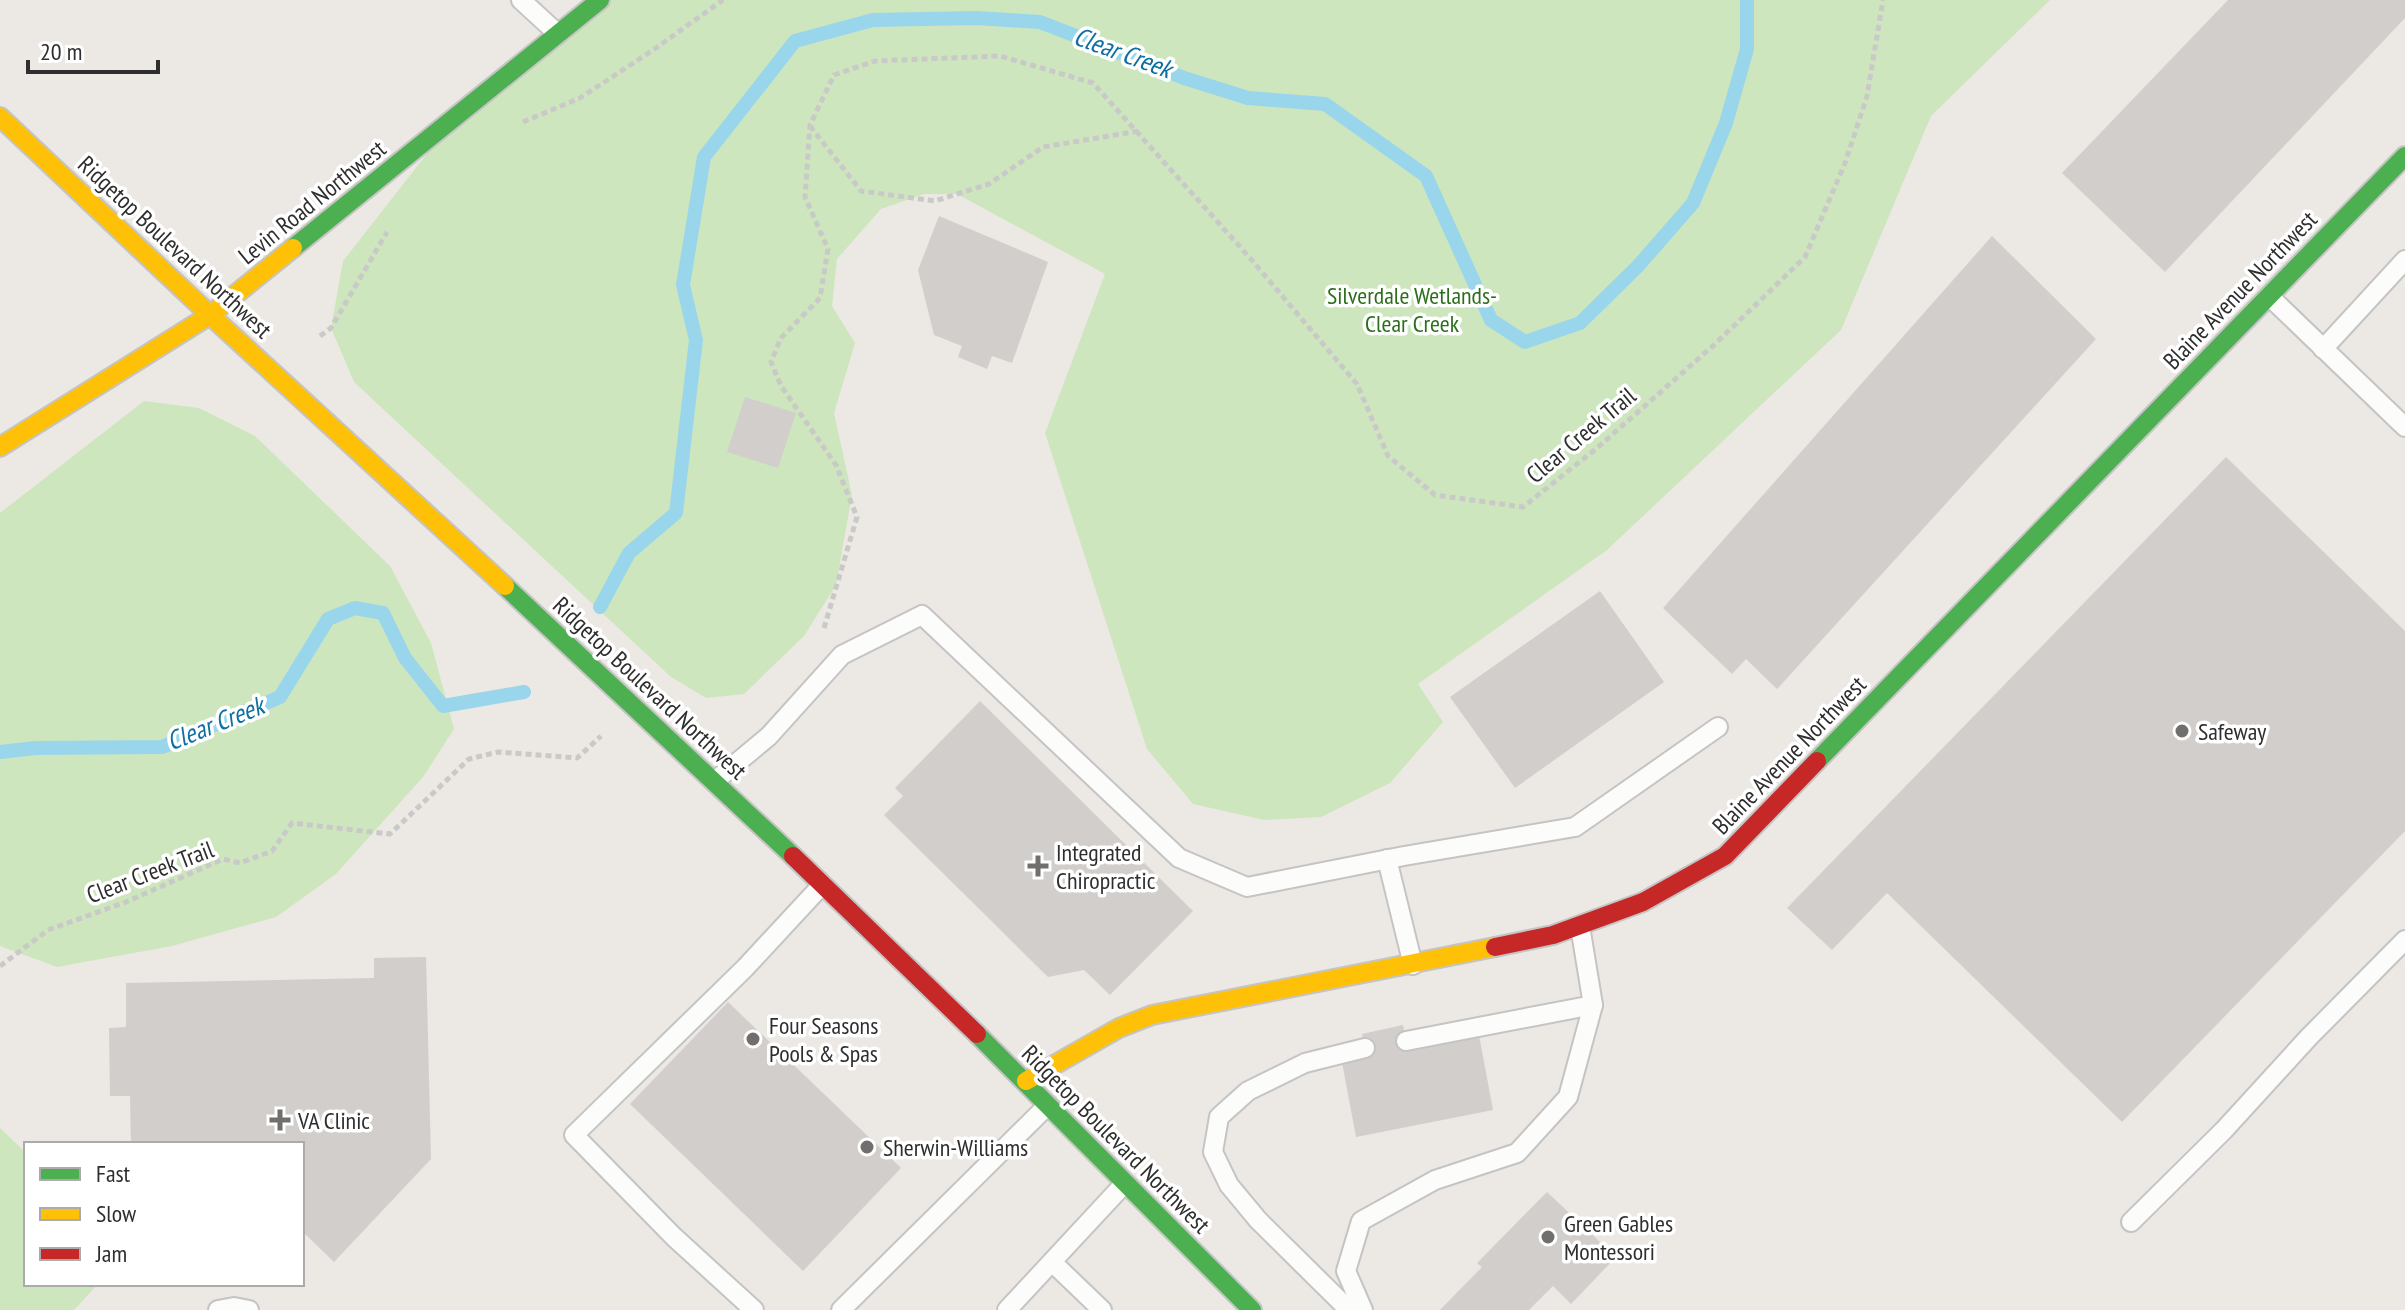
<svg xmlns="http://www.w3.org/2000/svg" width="2405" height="1310" font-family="'PT Sans Narrow',sans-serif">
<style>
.green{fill:#cee6be}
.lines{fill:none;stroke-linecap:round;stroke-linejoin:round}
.stream{stroke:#99d6ec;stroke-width:14}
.building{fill:#d1cecb}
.lane-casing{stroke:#c5c4c5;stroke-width:22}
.fast-casing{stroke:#c5c4c5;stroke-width:22}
.slow-casing{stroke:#c5c4c5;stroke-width:22}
.jam-casing{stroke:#c5c4c5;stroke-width:22}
.path{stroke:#c9c9c8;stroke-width:5;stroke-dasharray:6 4;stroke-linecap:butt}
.lane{stroke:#fcfcfb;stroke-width:18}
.fast{stroke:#4caf50;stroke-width:18}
.slow{stroke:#ffc107;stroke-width:18}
.jam{stroke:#c62828;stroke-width:18}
.poi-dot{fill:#706f6e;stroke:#fff;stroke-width:3}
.labels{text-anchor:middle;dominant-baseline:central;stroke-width:7;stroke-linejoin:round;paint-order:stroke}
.street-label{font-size:24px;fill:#2e2e2e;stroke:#fff}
.park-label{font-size:24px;fill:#2c6e1b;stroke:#fff}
.poi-label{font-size:24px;fill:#2e2e2e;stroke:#fff;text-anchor:start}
.water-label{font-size:26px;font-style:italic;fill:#0d6fa3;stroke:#fff}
</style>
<rect width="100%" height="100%" fill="#ece8e4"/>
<g class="green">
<polygon points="600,0 2050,0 1931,116 1841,330 1607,550 1418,684 1443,722 1390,783 1321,817 1264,820 1193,804 1147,749 1045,433 1105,274 957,194 924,194 881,209 837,259 832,306 855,343 834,413 852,495 836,585 804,636 744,694 706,698 671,677 354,382 331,328 343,261 455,118"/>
<polygon points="144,401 199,408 255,436 390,566 431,643 454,729 423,777 336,874 276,917 172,946 57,967 0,946 0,513"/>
<polygon points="0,1128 26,1153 26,1284 98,1284 74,1310 0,1310"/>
</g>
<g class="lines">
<g class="stream">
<polyline points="600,607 629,553 676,513 696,340 683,285 704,157 795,41 873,20 976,18 1040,22 1184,78 1248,98 1325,104 1426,176 1491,320 1525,342 1580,323 1638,266 1693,203 1726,123 1747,49 1747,0"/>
<polyline points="0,752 35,748 162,747 280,697 328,619 355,608 383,613 405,658 443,706 524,692"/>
</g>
</g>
<g class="building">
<polygon points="2228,0 2405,0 2405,18 2165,272 2062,173"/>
<polygon points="939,216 1048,262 1012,363 992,356 987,369 958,357 962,346 934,335 918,270"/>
<polygon points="1992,236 2096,339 1777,689 1746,659 1732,674 1663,608"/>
<polygon points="745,397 796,413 778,468 727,452"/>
<polygon points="2226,457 2405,631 2405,831 2122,1122 1887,893 1832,950 1787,908"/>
<polygon points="1600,591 1664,682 1515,788 1450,697"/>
<polygon points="980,701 1193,911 1110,995 1084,970 1048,977 884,815 903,796 895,788"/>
<polygon points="426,957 431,1159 334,1262 302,1231 302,1144 131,1144 130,1096 110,1096 109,1028 126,1027 126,983 374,978 374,958"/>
<polygon points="728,1002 901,1168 803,1271 630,1104"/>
<polygon points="1403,1025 1408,1049 1479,1035 1493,1110 1356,1137 1342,1062 1367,1057 1362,1034"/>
<polygon points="1547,1192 1616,1257 1571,1304 1553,1286 1529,1310 1440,1310 1482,1267 1477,1263"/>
</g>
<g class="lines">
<g class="lane-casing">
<g id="lane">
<polyline points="521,0 558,34"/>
<polyline points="2269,296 2405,427"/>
<polyline points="2323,349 2405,260"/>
<polyline points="715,781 769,736 842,655 922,615 1179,858 1247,887 1404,856 1575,827 1718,727"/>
<polyline points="1387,859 1413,965"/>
<polyline points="1406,1041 1593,1005"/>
<polyline points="2131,1222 2224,1130 2309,1037 2405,940"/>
<polyline points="1052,1262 1102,1310"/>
<polyline points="218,1310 234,1307 249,1310"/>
<polyline points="754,1310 674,1237 574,1135 745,968 822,885"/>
<polyline points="841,1310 1048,1105"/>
<polyline points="1007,1310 1125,1183"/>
<polyline points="1349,1310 1258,1220 1229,1185 1213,1152 1219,1117 1248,1091 1305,1063 1365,1048"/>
<polyline points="1363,1310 1346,1271 1361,1221 1435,1180 1517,1153 1568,1097 1593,1005 1580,926"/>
</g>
</g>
<g class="fast-casing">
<g id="fast">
<polyline points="293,248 600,0"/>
<polyline points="505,586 793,856"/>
<polyline points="1817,761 2405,156"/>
<polyline points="977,1034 1252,1310"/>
</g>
</g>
<g class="slow-casing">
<g id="slow">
<polyline points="0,117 210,315 505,586"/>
<polyline points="0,447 210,315 293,248"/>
<polyline points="1026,1081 1119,1028 1152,1015 1495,947"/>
</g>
</g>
<g class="jam-casing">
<g id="jam">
<polyline points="793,856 977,1034"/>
<polyline points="1495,947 1553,935 1643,902 1725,856 1817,761"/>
</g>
</g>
<g class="path">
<polyline points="523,122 580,98 653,50 723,0"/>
<polyline points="810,126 861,191 935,201 989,184 1043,147 1139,131"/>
<polyline points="320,336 331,328 387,232"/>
<polyline points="824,628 857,517 836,465 781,386 771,362 781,338 820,298 828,249 805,197 810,125 834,75 875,61 1000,56 1093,83 1250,258 1357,384 1388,456 1435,495 1523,507 1597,448 1714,345 1805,257 1845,163 1867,96 1883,0"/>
<polyline points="0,966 48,930 126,902 223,859 240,863 272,851 292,823 390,834 469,759 498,752 577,758 601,736"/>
</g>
<use href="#lane" class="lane"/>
<use href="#fast" class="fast"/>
<use href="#slow" class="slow"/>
<use href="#jam" class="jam"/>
</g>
<g class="poi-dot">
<circle cx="2182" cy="731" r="8"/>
<path d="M1034 854h8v8h8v8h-8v8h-8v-8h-8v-8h8z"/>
<circle cx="753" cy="1039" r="8"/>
<path d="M276 1108h8v8h8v8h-8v8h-8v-8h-8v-8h8z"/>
<circle cx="867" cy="1147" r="8"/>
<circle cx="1548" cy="1237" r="8"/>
</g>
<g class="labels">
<g class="street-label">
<text transform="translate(312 202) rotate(-39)">Levin Road Northwest</text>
<text transform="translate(175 247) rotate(43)">Ridgetop Boulevard Northwest</text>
<text transform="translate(2240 290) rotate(-46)">Blaine Avenue Northwest</text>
<text transform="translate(1581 435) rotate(-40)">Clear Creek Trail</text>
<text transform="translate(650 688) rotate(43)">Ridgetop Boulevard Northwest</text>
<text transform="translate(1789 755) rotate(-46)">Blaine Avenue Northwest</text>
<text transform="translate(150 872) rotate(-21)">Clear Creek Trail</text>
<text transform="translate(1116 1139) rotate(45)">Ridgetop Boulevard Northwest</text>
</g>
<g class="park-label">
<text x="1412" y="295">Silverdale Wetlands-<tspan x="1412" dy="28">Clear Creek</tspan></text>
</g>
<g class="poi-label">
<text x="2198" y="731">Safeway</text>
<text x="1056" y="852">Integrated<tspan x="1056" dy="28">Chiropractic</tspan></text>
<text x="769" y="1025">Four Seasons<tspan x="769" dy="28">Pools &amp; Spas</tspan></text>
<text x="298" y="1120">VA Clinic</text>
<text x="883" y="1147">Sherwin-Williams</text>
<text x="1564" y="1223">Green Gables<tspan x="1564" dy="28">Montessori</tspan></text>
</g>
<g class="water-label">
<text transform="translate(1123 52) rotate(20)">Clear Creek</text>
<text transform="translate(215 723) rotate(-22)">Clear Creek</text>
</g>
</g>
<rect x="24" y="1142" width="280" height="144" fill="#ffffff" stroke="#ababab" stroke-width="2"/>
<rect x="40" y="1168" width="40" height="12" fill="#4caf50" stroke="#ababab" stroke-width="2"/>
<text x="96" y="1182" font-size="24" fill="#2e2e2e">Fast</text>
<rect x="40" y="1208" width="40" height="12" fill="#ffc107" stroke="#ababab" stroke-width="2"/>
<text x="96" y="1222" font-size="24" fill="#2e2e2e">Slow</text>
<rect x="40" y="1248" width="40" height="12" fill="#c62828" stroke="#ababab" stroke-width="2"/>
<text x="96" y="1262" font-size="24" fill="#2e2e2e">Jam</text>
<path d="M28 60v12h130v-12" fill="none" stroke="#2e2e2e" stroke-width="4"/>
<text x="40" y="60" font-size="24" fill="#2e2e2e" stroke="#ffffff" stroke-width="6" paint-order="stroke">20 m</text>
</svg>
